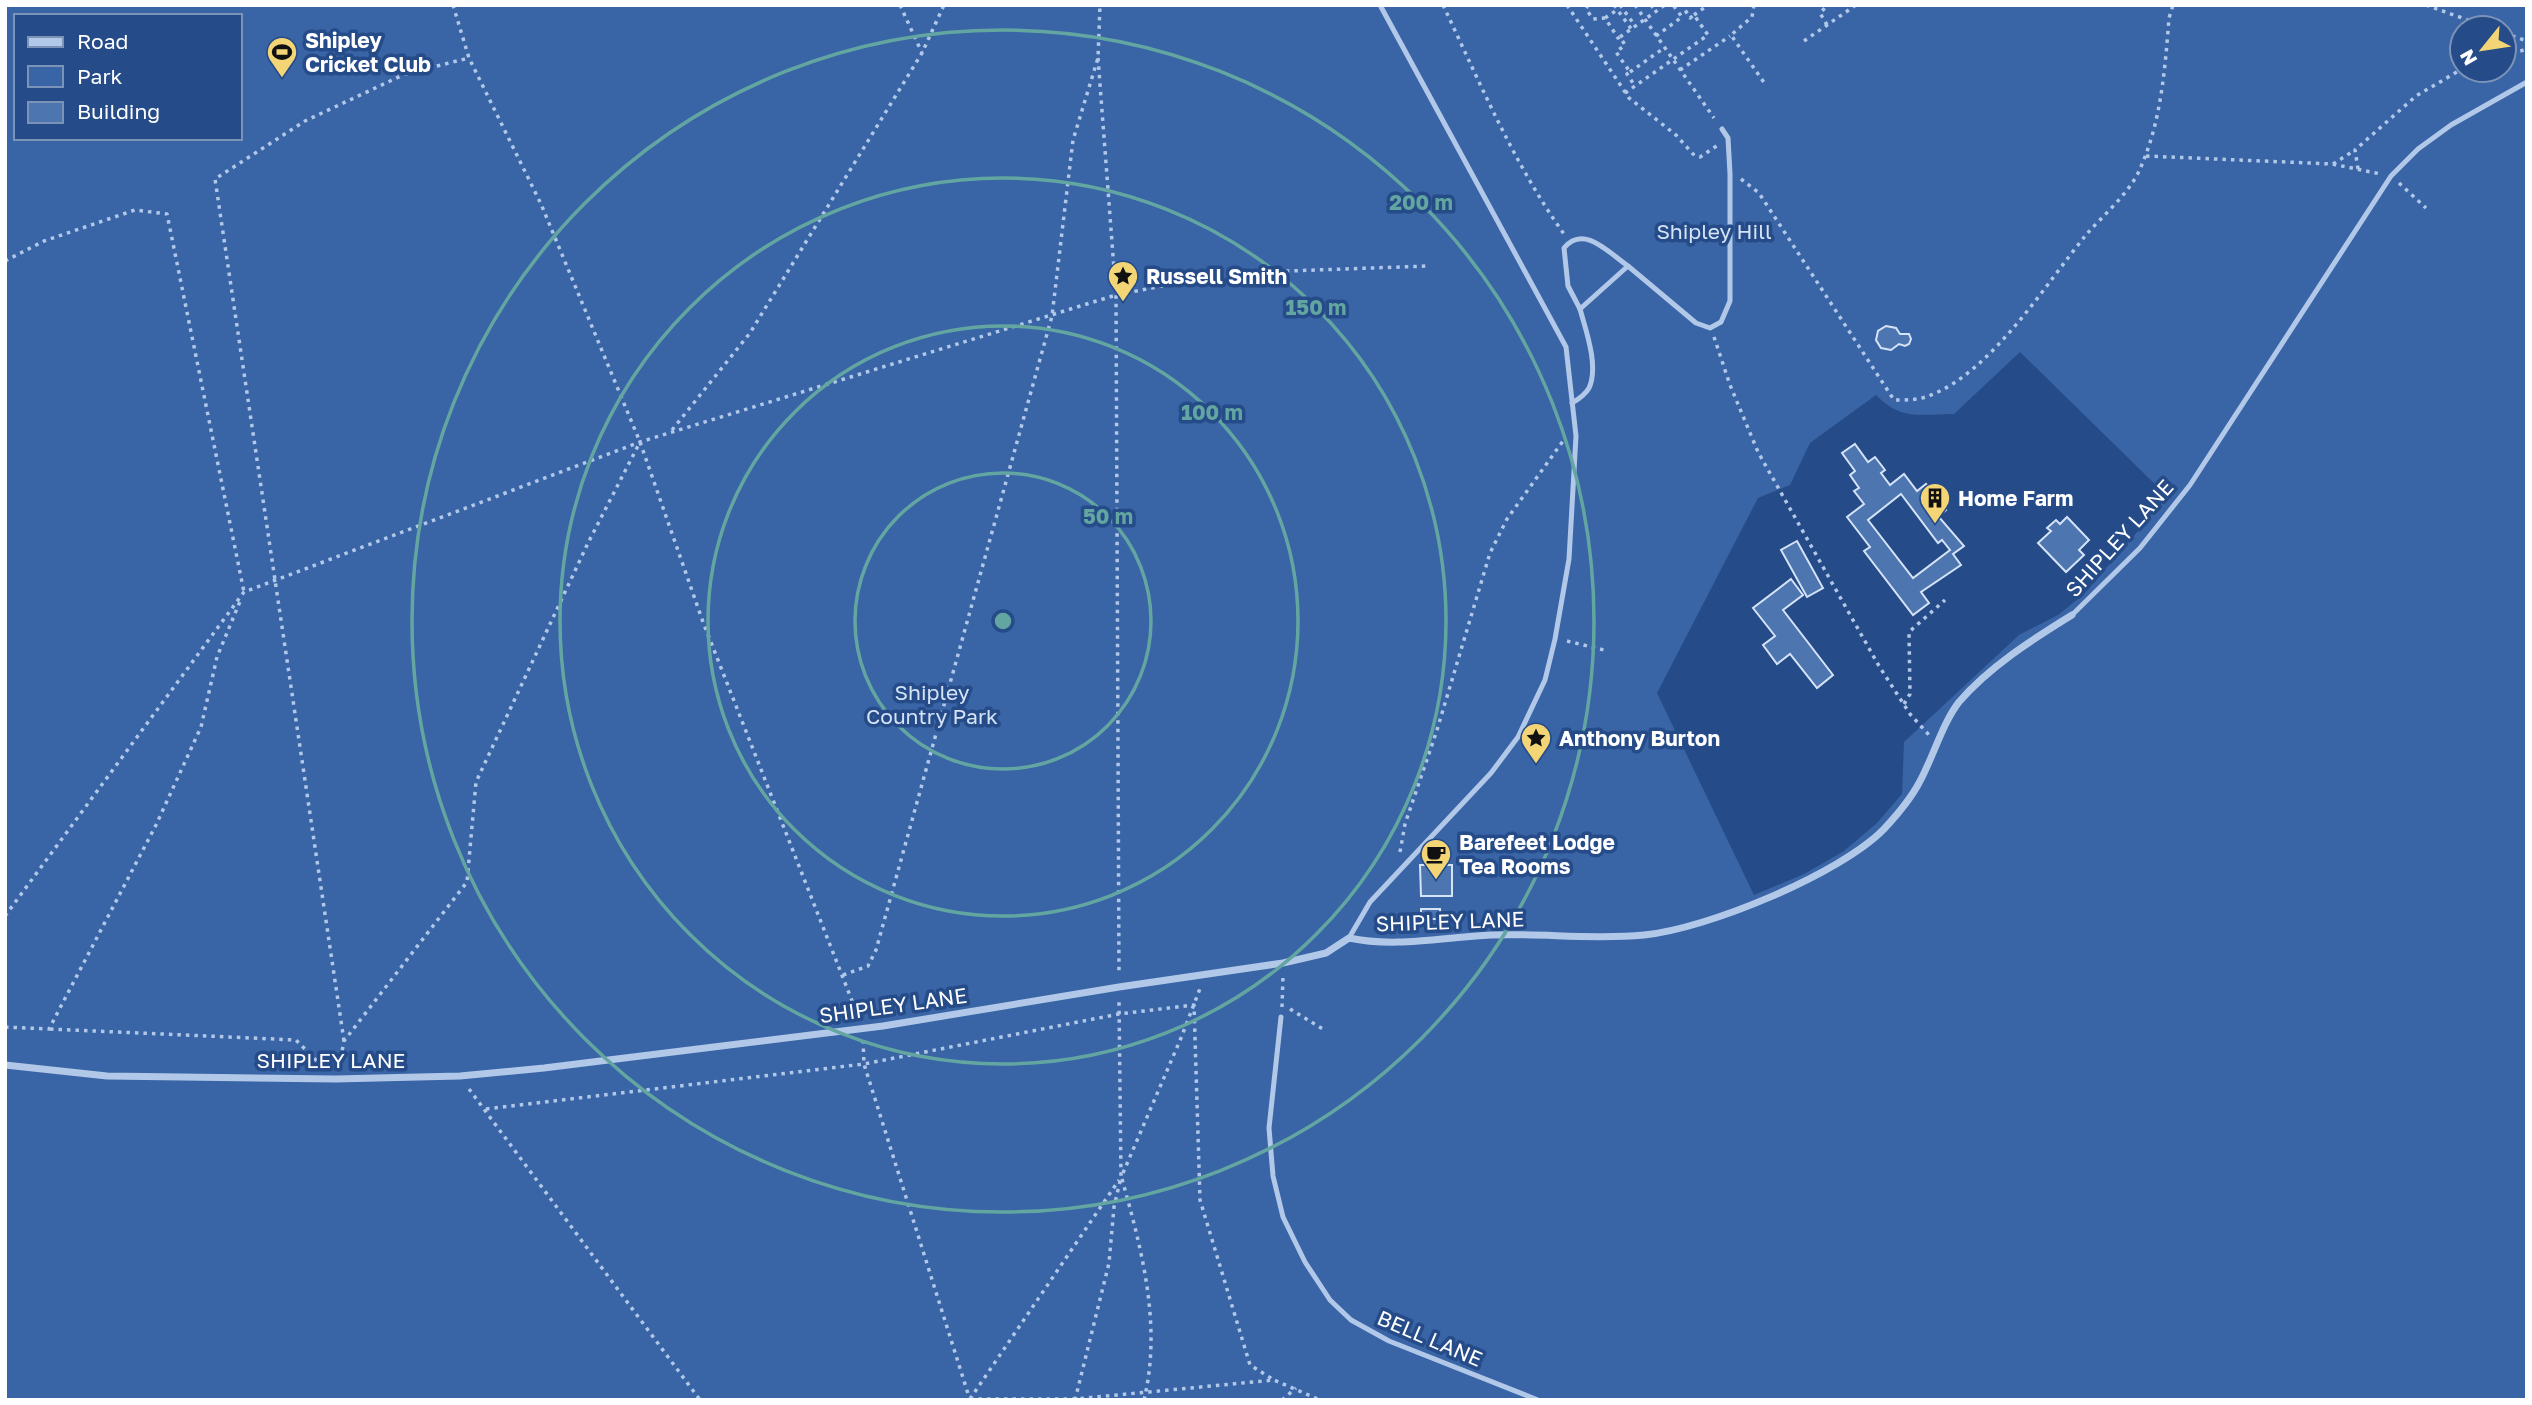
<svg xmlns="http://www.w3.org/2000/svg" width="2532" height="1405" font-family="'Golos Text',sans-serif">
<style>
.green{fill:#3964a5;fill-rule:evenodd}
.building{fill:#4d75b0;stroke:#d5e3f7;stroke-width:2;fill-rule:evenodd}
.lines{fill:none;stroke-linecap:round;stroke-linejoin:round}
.path{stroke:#b1c8e9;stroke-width:3.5;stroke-dasharray:3.5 5;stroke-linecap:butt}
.lane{stroke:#b1c8e9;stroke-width:5}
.street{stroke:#b1c8e9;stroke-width:7}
.ring{fill:none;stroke:#63a6a1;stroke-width:3.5}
.labels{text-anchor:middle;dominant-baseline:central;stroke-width:7;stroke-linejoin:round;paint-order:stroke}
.poi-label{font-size:21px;font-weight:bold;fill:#fff;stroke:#254b88;text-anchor:start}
.park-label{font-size:21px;fill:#d5e3f7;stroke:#254b88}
.street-label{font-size:21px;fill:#fff;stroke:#254b88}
.centre{fill:#63a6a1;stroke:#254b88;stroke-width:3.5}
.ring-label{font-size:21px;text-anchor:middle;font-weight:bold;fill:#63a6a1;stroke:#254b88;stroke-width:7;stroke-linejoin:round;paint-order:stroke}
</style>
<rect width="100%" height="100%" fill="#254b88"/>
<path class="green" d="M 5,5 L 2527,5 L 2527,1400 L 5,1400 ZM 16,16 L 240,16 L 240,138 L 16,138 ZM 2462,28 L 2504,28 L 2504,70 L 2462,70 ZM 2020,352 L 2166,495 L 2144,524 L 2084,594 L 2058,615 L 2019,635 L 1904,742 L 1902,794 L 1877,823 L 1844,851 L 1804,874 L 1754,895 L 1657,693 L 1758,498 L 1790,485 L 1810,443 L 1876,395 C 1901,421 1920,414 1954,414 Z"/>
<g class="building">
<polygon points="1886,326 1896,328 1900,334 1909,334 1911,339 1909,344 1905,346 1899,344 1891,350 1881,348 1876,340 1878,331"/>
<path d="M 1855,444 L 1868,462 L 1875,457 L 1885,470 L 1881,473 L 1890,485 L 1904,474 L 1917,491 L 1926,484 L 1946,510 L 1938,516 L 1964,546 L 1953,554 L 1961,565 L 1921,592 L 1929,603 L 1913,615 L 1864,551 L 1870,547 L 1847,517 L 1864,504 L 1854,491 L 1859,488 L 1850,475 L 1855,471 L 1842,453 ZM 1901,494 L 1938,543 L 1942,540 L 1950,550 L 1913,578 L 1868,520 Z"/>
<polygon points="2067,517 2089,540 2079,550 2084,555 2066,572 2038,543 2051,531 2047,528 2056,520 2060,524"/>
<polygon points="1797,541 1823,588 1807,597 1781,550"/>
<polygon points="1791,579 1803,595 1783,610 1833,675 1817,688 1790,654 1777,664 1763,645 1775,636 1753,608"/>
<polygon points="1420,865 1452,865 1452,896 1421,896"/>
<rect x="1421" y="909" width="19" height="10"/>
</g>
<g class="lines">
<g class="path">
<polyline points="453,5 469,58 541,204 640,442 703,622 858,1016"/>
<polyline points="900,5 922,53"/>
<path d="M 1443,5 C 1480,83 1514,164 1564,234"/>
<polyline points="1567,5 1629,98 1676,135 1693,154 1700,157 1718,145"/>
<polyline points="1588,5 1586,9 1593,19 1605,18 1618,38 1620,37 1625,45 1616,52 1630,72 1627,74 1635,86"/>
<polyline points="1614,5 1632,30"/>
<polyline points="1620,5 1636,27"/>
<polyline points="1635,5 1714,118"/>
<polyline points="1651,5 1656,12"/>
<polyline points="1754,5 1752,17 1731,35 1765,84"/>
<polyline points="2426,5 2490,28"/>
<polyline points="1694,15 1708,5"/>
<polyline points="1605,18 1617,10"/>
<polyline points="1827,25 1820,13 1828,5"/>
<polyline points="2504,33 2527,41"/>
<polyline points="1656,36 1682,17 1673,5"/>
<polyline points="1620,37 1665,5"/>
<polyline points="1804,41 1856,5"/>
<polyline points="2504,56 2527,49"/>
<polyline points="1098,58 1116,295 1119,975"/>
<polyline points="1680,70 1730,36"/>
<polyline points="1630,72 1664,48"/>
<polyline points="1625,93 1708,35 1694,15 1690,18 1682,5"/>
<polyline points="2146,156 2332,164 2381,174"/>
<polyline points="2333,164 2355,150"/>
<polyline points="2358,169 2355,150 2416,96 2462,69"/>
<path d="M 1741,179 L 1759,193 L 1894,400 C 1907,400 1920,400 1931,395 C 1992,371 2045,285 2086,235 C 2103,215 2129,194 2140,169 C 2161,122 2165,70 2169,18 L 2173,5"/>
<polyline points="2399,183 2426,208"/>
<polyline points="5,261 44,241 135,210 167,214 244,592"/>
<polyline points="1714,337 1730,385 1758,452 1879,666 1910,714 1929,735"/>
<polyline points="672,430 750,333 922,53 944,5"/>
<polyline points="1567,641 1604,650"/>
<polyline points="1904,704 1910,694 1909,632 1945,600"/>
<polyline points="1400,852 1405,824 1437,730 1490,553 1507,519 1563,441"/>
<polyline points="5,916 244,592 640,442 1116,295 1162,286 1260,272 1428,266"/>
<polyline points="843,975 868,966 876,950 1052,316 1073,140 1098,58 1100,5"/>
<polyline points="1282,1007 1283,976"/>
<polyline points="1290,1009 1326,1031"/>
<polyline points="5,1027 49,1029 156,825 201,727 217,657 241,599"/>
<polyline points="50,1029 296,1040 322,1066"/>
<polyline points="863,1040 864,1064 970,1400"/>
<polyline points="344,1041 215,179 305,121 405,74 469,58"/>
<polyline points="339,1067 344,1041 467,882 476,782 588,543 640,442"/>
<polyline points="469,1089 700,1400"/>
<polyline points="486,1109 864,1064 1119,1014 1194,1005 1200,1200 1250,1365 1274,1380"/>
<polyline points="1123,1173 1181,1038 1201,986"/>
<path d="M 1122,1179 C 1142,1251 1162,1325 1144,1400"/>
<polyline points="970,1399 1119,1180"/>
<polyline points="970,1399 1075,1399 1274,1380 1320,1400"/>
<polyline points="1075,1400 1109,1263 1114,1207 1121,1177 1119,1001"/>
<polyline points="1282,1400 1296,1388"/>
</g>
<g class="lane">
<path d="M 1580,309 L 1568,286 L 1564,248 C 1584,224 1609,253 1628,266"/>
<path d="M 1572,403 C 1579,399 1585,395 1589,388 C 1599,366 1586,331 1580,309 L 1628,266 L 1696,323 L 1710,328 L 1721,322 L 1730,301 L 1730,174 L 1728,138 L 1722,129"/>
<polyline points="2072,615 2140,548 2190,485 2391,176 2418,149 2451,125 2527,82"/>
<polyline points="1349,938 1370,902 1491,773 1518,737 1545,680 1555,639 1569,559 1576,436 1566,347 1380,5"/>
<polyline points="1281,1017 1269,1128 1273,1176 1283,1217 1305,1262 1330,1300 1351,1320 1389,1341 1538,1400"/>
</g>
<path class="street" d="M 5,1065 L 107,1076 L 336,1079 L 460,1076 L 544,1068 L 883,1026 L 1119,987 L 1283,963 L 1326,953 L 1349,938 C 1396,948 1443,937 1491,935 C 1542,933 1593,940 1644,935 C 1707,929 1840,874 1884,829 C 1897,815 1910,800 1919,783 C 1932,760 1943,722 1959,702 C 1989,667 2033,639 2072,615"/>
</g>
<g class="ring">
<circle cx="1003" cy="621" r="148"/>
<circle cx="1003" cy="621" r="295"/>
<circle cx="1003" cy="621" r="443"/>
<circle cx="1003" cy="621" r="591"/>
</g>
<defs>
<g id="stadium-pin" transform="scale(1.575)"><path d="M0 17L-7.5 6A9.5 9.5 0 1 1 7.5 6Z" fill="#f3d575" stroke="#254b88"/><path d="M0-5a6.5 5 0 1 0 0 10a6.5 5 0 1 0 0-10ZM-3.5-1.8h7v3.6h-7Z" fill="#111"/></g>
<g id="sight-pin" transform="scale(1.575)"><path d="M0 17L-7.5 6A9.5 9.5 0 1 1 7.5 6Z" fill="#f3d575" stroke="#254b88"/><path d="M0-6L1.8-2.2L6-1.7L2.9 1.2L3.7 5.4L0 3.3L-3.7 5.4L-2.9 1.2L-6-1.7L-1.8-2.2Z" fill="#111"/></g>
<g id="building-pin" transform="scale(1.575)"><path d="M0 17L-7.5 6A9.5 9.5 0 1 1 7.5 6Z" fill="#f3d575" stroke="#254b88"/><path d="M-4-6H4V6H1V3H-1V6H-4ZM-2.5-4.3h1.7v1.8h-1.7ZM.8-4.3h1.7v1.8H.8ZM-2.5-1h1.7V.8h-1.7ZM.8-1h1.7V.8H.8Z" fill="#111"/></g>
<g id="cafe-pin" transform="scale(1.575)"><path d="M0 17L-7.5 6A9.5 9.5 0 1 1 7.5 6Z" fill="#f3d575" stroke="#254b88"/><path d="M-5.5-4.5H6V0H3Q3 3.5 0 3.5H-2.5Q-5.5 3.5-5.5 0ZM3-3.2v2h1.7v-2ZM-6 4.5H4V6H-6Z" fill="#111"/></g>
</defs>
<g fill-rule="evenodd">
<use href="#stadium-pin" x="282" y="52"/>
<use href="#sight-pin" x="1123" y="276"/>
<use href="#building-pin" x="1935" y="498"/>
<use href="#sight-pin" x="1536" y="738"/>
<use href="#cafe-pin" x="1436" y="854"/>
</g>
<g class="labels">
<g class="poi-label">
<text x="305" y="40">Shipley<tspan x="305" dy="24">Cricket Club</tspan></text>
<text x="1146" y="276">Russell Smith</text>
<text x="1958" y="498">Home Farm</text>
<text x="1559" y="738">Anthony Burton</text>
<text x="1459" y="842">Barefeet Lodge<tspan x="1459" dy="24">Tea Rooms</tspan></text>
</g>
<g class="park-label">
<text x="1714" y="231">Shipley Hill</text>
<text x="932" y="692">Shipley<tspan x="932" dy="24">Country Park</tspan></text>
</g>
<g class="street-label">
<text transform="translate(2119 538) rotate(-48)">SHIPLEY LANE</text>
<text transform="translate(1450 921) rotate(-2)">SHIPLEY LANE</text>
<text transform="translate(893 1005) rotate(-8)">SHIPLEY LANE</text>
<text x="331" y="1060">SHIPLEY LANE</text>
<text transform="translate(1430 1338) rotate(23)">BELL LANE</text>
</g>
</g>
<circle cx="1003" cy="621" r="10" class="centre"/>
<g class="ring-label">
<text x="1421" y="210">200 m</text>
<text x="1316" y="315">150 m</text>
<text x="1212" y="420">100 m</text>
<text x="1108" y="524">50 m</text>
</g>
<rect width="2532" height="1405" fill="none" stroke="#ffffff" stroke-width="14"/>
<rect x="14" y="14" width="228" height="126" fill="#254b88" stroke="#7c93b8" stroke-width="2"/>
<rect x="28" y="37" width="35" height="10" fill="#b1c8e9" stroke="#7c93b8" stroke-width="2"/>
<text x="77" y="49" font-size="21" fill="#ffffff">Road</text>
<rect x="28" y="66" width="35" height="21" fill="#3964a5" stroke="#7c93b8" stroke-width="2"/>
<text x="77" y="84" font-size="21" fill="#ffffff">Park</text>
<rect x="28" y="102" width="35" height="21" fill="#4d75b0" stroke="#7c93b8" stroke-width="2"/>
<text x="77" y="119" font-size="21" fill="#ffffff">Building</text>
<g transform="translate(2483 49) rotate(240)"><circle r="33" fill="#254b88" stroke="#7c93b8" stroke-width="2"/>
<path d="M0-5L12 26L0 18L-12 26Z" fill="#f3d575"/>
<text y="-10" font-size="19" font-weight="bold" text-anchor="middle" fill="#ffffff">N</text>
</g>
</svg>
